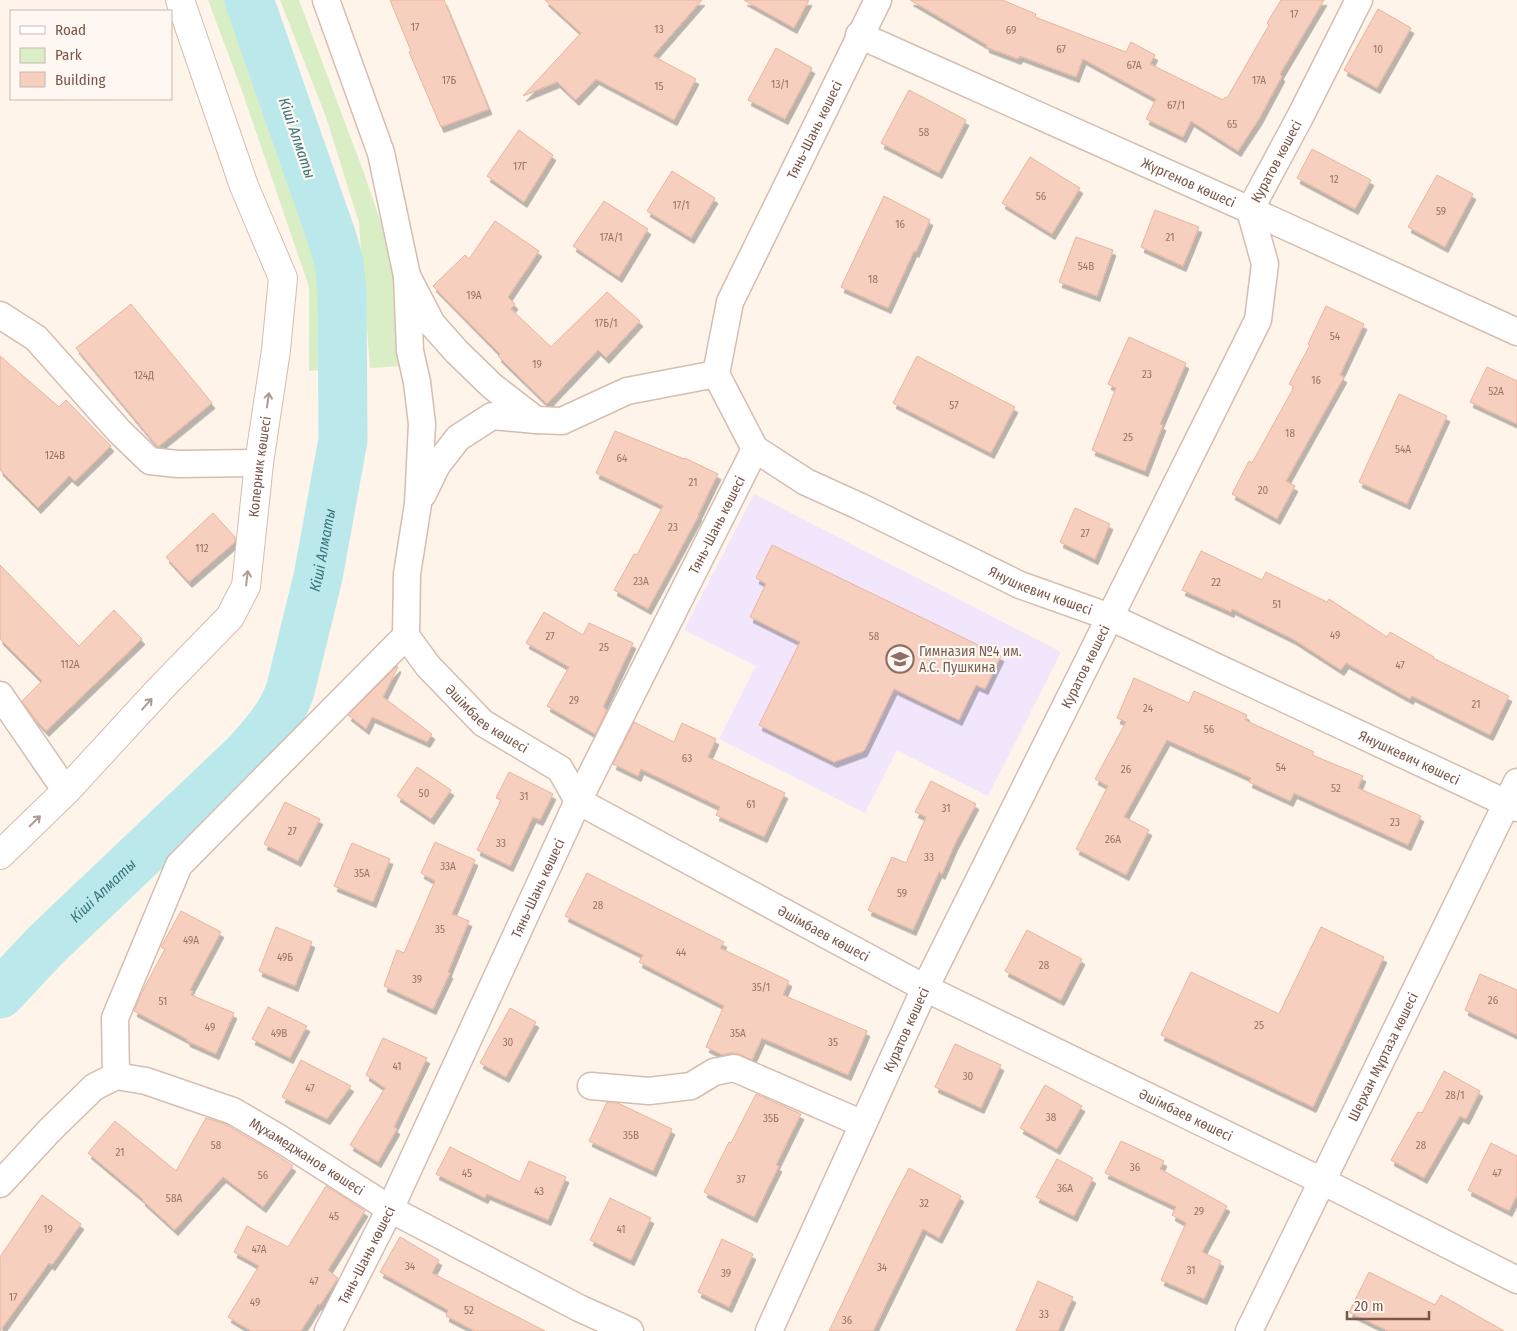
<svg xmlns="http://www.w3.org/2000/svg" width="1517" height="1331" font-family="'Fira Sans Condensed',sans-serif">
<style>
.education{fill:#f1e6fb}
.green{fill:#daeec6}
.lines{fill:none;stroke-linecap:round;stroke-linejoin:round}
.river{stroke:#bbe9eb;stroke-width:49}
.building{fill:#f6cfbf;stroke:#ebb39d;filter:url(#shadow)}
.minor-casing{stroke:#d5bdb0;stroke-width:29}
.tertiary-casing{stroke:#d5bdb0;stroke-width:30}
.minor{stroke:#fff;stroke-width:26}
.tertiary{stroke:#fff;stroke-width:28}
.oneway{stroke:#b09a92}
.labels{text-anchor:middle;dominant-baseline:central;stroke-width:4.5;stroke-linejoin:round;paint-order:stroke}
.number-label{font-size:11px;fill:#9a7466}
.street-label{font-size:14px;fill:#7c5649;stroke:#fff8f2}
.education-label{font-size:14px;fill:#785e54;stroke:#fff8f2;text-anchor:start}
.water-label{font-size:15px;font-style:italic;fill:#38767b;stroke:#fff8f2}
</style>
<defs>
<filter id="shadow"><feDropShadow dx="3" dy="5.5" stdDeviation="0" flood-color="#0004"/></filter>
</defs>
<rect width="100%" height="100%" fill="#fef4ea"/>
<polygon class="education" points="754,494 1061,652 988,796 897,750 865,813 719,739 756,666 684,630"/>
<g class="green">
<polygon points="208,0 240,0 331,288 334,369 309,371 309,287 242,91"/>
<polygon points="280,0 299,0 364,173 388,244 400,311 404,366 370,368 359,223 326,117"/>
</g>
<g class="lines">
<path class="river" id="s1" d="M 0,994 L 46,945 L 247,754 C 265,733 280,718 290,691 L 318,577 L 343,440 L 342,292 L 339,262 L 331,235 L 249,0"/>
</g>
<g class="building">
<polygon points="390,0 444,0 489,109 441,127 409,52 411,51"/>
<polygon points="545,0 702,0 653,56 696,79 674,120 596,79 576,100 557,82 523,96 581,33"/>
<polygon points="744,0 809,0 794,28"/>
<polygon points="910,0 1002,0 1036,14 1035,17 1126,52 1131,42 1155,55 1150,64 1223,100 1225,97 1227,98 1269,25 1267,23 1281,0 1324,0 1280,74 1282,76 1259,119 1238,151 1191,121 1183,137 1146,119 1156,99 1083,59 1076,77 1020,56 1018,59 986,47 987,45"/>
<polygon points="1378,9 1411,28 1377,88 1344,70"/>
<polygon points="776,48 812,68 785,119 748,100"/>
<polygon points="909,90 966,120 939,173 881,143"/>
<polygon points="519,130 553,155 524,202 487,176"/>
<polygon points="1312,149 1371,180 1355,209 1297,178"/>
<polygon points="1030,157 1080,188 1052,234 1002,203"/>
<polygon points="672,171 715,198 691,238 647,211"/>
<polygon points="1437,175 1473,194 1445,247 1408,227"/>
<polygon points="884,196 930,220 916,252 914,251 888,308 841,287"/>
<polygon points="604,201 648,229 619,277 573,246"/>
<polygon points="1155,210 1199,227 1183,266 1141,247"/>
<polygon points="495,221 539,251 508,297 515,304 511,309 551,347 607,292 640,321 606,358 598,350 547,404 498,356 500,354 433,286 465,255 469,259"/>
<polygon points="1076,237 1113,250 1097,296 1059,282"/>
<polygon points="131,304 212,403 158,447 76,348"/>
<polygon points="1326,306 1364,324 1340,375 1344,377 1286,481 1295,486 1277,519 1232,494 1249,461 1252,463 1294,387 1289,384 1310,345 1308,344"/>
<polygon points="1129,337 1186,363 1160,424 1163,425 1145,471 1092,450 1116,388 1108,384"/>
<polygon points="0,356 59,407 66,400 111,446 75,481 69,476 38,508 0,470"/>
<polygon points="917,356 1015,407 991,453 893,403"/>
<polygon points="1487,367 1517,381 1517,424 1470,402"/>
<polygon points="1399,394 1447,416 1407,504 1359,482"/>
<polygon points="615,431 684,459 685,458 718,474 698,515 699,515 648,609 614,590 634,554 637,555 663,506 596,473"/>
<polygon points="1075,508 1110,524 1095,559 1060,542"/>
<polygon points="213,513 235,537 235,542 189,582 166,557"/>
<polygon points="772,545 1001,656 985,689 976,685 959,720 894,689 864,751 834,762 759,725 800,642 750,617 766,584 756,578"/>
<polygon points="1201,551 1262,580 1266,572 1327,602 1329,599 1387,637 1390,632 1434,657 1433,658 1509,696 1490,735 1412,696 1410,699 1346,663 1341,670 1293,639 1232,609 1231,612 1182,590"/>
<polygon points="0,565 79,646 114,610 142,639 46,731 36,720 22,701 42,681 0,639"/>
<polygon points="544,612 583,635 589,623 633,643 603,707 607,710 595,734 547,706 569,667 526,643"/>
<polygon points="397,666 398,667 383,697 432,734 427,742 372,717 366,729 348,715"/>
<polygon points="1134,678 1189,703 1194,691 1247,715 1245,720 1314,752 1312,755 1363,776 1358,788 1421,816 1408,845 1294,793 1290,801 1249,782 1251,778 1167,740 1124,817 1149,830 1126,875 1076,849 1108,786 1095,779 1126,722 1117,718"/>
<polygon points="634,722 674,742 682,723 716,739 708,757 785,793 764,837 716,815 720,807 641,769 638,776 613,764"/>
<polygon points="417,767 451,790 431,819 397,796"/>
<polygon points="509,772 553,794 540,820 533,817 510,866 477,850 501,800 496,798"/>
<polygon points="931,781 976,804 954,846 942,874 939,872 913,930 868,910 892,857 906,863 926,817 915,812"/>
<polygon points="285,802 320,819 298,861 264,844"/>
<polygon points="435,842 475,860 452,914 469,921 448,972 450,973 433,1009 384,986 397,950 404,953 435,881 421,873"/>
<polygon points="352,843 390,859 373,902 334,886"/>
<polygon points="587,873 724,942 720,948 789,981 783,995 867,1031 848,1075 762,1038 752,1060 739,1054 731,1053 723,1055 706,1047 724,1006 639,962 643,955 565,916"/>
<polygon points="181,911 221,932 190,990 193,991 191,995 234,1013 216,1054 187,1041 187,1039 134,1011 142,992 165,949 161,947"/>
<polygon points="276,927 312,942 295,986 259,971"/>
<polygon points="1321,927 1384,957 1313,1107 1161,1035 1191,972 1279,1014"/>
<polygon points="1027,930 1082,959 1061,1000 1005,971"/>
<polygon points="1480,974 1517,990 1517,1035 1465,1010"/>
<polygon points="268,1007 307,1026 290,1058 252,1039"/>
<polygon points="510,1008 536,1022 506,1077 480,1063"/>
<polygon points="383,1038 427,1058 394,1127 397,1129 378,1162 350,1145 385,1088 366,1075"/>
<polygon points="955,1044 1001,1065 981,1108 935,1087"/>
<polygon points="301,1060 351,1086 327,1119 282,1097"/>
<polygon points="1444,1071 1480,1091 1466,1119 1460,1116 1424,1178 1391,1160 1418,1112 1422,1113"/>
<polygon points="1045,1085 1082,1106 1057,1149 1020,1128"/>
<polygon points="756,1094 801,1114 776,1165 779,1166 754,1217 704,1192 729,1142 731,1143"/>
<polygon points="607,1102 618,1103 672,1129 653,1171 589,1141"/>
<polygon points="206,1118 225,1124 271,1151 293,1166 263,1207 223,1177 175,1230 142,1200 143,1199 88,1153 115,1121 176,1171"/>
<polygon points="1121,1141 1164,1161 1160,1169 1227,1206 1202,1252 1221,1261 1204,1299 1161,1280 1186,1223 1172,1215 1176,1207 1105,1173"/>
<polygon points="1491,1143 1517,1156 1517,1195 1509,1211 1468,1190"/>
<polygon points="450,1147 520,1182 529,1161 566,1177 548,1220 487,1194 485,1198 436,1174"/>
<polygon points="1057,1159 1093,1178 1074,1216 1036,1197"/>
<polygon points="909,1168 961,1196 939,1238 923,1229 873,1331 829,1331 887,1210"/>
<polygon points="326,1186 365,1211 328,1270 338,1278 320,1305 318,1304 301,1331 251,1331 228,1317 259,1266 234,1252 247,1226 288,1247"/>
<polygon points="42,1195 81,1224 52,1265 49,1263 0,1331 0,1257"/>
<polygon points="610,1198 651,1218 631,1260 590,1240"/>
<polygon points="400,1237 439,1260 432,1273 545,1331 475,1331 446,1316 448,1310 380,1272"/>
<polygon points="722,1239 753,1254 729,1307 698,1292"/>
<polygon points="1369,1272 1435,1305 1441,1295 1504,1331 1388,1331 1349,1312"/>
<polygon points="1038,1281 1073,1297 1058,1331 1016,1331"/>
</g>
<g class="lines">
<g class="minor-casing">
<g id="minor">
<polyline points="326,0 381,153 407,276 432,324 457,352 492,386 536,420"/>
<path id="s2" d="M 859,35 L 1250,210 L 1517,332"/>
<path id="s3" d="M 407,276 L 410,351 L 417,382 L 422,424 L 418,504 L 407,574 L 406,636 L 428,666 L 483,723 L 560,769 L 578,801 L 925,988 L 1322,1181 L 1517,1280"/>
<polyline points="0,315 36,338 119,431 150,461 178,464 259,463"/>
<path id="s4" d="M 716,374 L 755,449 L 806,482 L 859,506 L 1020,585 L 1110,617 L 1517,808"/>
<path id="s5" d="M 716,374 L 730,302 L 878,0"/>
<polyline points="423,494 437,465 458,438 492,416 536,420 562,421 627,391 716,374"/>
<polyline points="0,695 66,791"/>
<polyline points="116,1076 115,1018 179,865 406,636"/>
<polyline points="591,1086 649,1091 691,1086 714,1072 734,1068 863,1124"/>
<path id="s6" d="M 0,1184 L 49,1131 L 94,1087 L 116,1076 L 146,1081 L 233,1111 L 279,1138 L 390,1209 L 579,1308 L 630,1331"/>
<path id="s7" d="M 328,1331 L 390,1209 L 578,801 L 755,449"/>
<path id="s8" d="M 769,1331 L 925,988 L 1258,320 L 1265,264 L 1250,210 L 1300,117 L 1359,0"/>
<path id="s9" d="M 1249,1331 L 1517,782"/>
</g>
</g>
<g class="tertiary-casing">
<g id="tertiary">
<path id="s10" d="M 0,855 L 66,791 L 160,689 L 230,617 L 246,586 L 259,463 L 276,350 L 283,278 L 244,186 L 180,0"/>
</g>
</g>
<use href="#minor" class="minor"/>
<use href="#tertiary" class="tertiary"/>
</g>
<defs><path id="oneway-shaft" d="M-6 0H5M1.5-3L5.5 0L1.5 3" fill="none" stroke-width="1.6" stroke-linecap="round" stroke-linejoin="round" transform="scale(1.25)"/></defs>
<g class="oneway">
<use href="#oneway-shaft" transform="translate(268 400) rotate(-82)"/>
<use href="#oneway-shaft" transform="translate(247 578) rotate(-83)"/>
<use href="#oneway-shaft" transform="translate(147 704) rotate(-48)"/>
<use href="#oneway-shaft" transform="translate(35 821) rotate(-44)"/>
</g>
<defs>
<g id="school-ring" transform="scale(1.4375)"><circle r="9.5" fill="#fff8f2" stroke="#8d6e63" stroke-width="1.5"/><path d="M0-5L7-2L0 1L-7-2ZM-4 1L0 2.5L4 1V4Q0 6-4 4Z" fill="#8d6e63"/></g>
</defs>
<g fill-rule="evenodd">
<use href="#school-ring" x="900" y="659"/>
</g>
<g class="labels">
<g class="number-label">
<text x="1294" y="14">17</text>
<text x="415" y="27">17</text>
<text x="659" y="29">13</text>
<text x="1011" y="30">69</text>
<text x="1061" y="49">67</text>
<text x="1378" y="49">10</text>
<text x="1134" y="65">67А</text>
<text x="449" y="80">17Б</text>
<text x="1259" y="80">17А</text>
<text x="780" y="84">13/1</text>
<text x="659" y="86">15</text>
<text x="1176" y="105">67/1</text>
<text x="1232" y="124">65</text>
<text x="924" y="132">58</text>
<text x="520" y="166">17Г</text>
<text x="1334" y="179">12</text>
<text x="1041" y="196">56</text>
<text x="681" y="205">17/1</text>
<text x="1441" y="211">59</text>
<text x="900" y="224">16</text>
<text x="611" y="237">17А/1</text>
<text x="1170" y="237">21</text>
<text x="1086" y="266">54В</text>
<text x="873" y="279">18</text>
<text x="474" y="295">19А</text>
<text x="606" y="323">17Б/1</text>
<text x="1335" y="336">54</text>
<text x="537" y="364">19</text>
<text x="1147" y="374">23</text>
<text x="144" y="375">124Д</text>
<text x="1316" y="380">16</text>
<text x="1496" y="391">52А</text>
<text x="954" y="405">57</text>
<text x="1290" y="433">18</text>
<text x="1128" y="437">25</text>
<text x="1403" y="449">54А</text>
<text x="55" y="455">124В</text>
<text x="622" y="458">64</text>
<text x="693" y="482">21</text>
<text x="1263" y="490">20</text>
<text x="673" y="527">23</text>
<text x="1085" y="533">27</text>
<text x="202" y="548">112</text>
<text x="641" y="581">23А</text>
<text x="1216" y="582">22</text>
<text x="1277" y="604">51</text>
<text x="1335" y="635">49</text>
<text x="550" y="636">27</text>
<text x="874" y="636">58</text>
<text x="604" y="647">25</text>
<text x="70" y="664">112А</text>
<text x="1400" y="665">47</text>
<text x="574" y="700">29</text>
<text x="1476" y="704">21</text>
<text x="1148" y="708">24</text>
<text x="1209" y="729">56</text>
<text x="687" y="758">63</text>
<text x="1281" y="767">54</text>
<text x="1126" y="769">26</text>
<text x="1336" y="788">52</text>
<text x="424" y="793">50</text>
<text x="524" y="796">31</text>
<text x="751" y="804">61</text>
<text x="946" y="808">31</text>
<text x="1395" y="822">23</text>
<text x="292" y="831">27</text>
<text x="1113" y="839">26А</text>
<text x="501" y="843">33</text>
<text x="929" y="857">33</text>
<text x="448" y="866">33А</text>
<text x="362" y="873">35А</text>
<text x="902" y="893">59</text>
<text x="598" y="905">28</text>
<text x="440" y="929">35</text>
<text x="191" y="940">49А</text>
<text x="681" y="952">44</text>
<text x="285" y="957">49Б</text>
<text x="1044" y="965">28</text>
<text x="417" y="979">39</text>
<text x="761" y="987">35/1</text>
<text x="1493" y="1000">26</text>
<text x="163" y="1001">51</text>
<text x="1259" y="1025">25</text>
<text x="210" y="1027">49</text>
<text x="279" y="1033">49В</text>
<text x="738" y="1033">35А</text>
<text x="508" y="1042">30</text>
<text x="833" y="1042">35</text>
<text x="397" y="1066">41</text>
<text x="968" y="1076">30</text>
<text x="310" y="1088">47</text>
<text x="1455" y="1095">28/1</text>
<text x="1051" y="1117">38</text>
<text x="771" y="1118">35Б</text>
<text x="631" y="1135">35В</text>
<text x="216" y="1145">58</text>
<text x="1421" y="1145">28</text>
<text x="120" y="1152">21</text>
<text x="1135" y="1167">36</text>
<text x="467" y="1173">45</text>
<text x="1497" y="1173">47</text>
<text x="263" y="1175">56</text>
<text x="741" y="1179">37</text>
<text x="1065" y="1188">36А</text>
<text x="539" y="1191">43</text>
<text x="174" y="1198">58А</text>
<text x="924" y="1203">32</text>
<text x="1199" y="1211">29</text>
<text x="334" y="1216">45</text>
<text x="48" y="1229">19</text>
<text x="621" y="1229">41</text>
<text x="259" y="1249">47А</text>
<text x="410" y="1266">34</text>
<text x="882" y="1267">34</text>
<text x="1191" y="1270">31</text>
<text x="726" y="1273">39</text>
<text x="314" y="1281">47</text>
<text x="13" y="1297">17</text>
<text x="255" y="1302">49</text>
<text x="469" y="1310">52</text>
<text x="1044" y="1314">33</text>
<text x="847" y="1320">36</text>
</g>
<g class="street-label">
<text stroke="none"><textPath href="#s5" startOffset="265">Тянь-Шань көшесі</textPath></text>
<text stroke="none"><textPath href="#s8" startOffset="1291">Куратов көшесі</textPath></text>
<text stroke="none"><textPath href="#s2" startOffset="361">Жүргенов көшесі</textPath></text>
<text stroke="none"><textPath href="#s10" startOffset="486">Коперник көшесі</textPath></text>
<text stroke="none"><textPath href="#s7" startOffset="895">Тянь-Шань көшесі</textPath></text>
<text stroke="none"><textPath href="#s4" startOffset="404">Янушкевич көшесі</textPath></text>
<text stroke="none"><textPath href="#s8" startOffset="736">Куратов көшесі</textPath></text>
<text stroke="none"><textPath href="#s3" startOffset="479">Әшімбаев көшесі</textPath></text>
<text stroke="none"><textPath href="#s4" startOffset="809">Янушкевич көшесі</textPath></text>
<text stroke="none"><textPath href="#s7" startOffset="490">Тянь-Шань көшесі</textPath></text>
<text stroke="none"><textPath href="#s3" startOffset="884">Әшімбаев көшесі</textPath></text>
<text stroke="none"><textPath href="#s8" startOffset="331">Куратов көшесі</textPath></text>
<text stroke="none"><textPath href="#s9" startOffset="305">Шерхан Мұртаза көшесі</textPath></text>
<text stroke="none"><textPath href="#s3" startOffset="1289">Әшімбаев көшесі</textPath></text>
<text stroke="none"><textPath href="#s6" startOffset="369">Мұхамеджанов көшесі</textPath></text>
<text stroke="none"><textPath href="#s7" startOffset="85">Тянь-Шань көшесі</textPath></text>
</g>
<g class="education-label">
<text x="919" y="651">Гимназия №4 им.<tspan x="919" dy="16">А.С. Пушкина</tspan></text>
</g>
<g class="water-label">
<text transform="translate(297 138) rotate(71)">Кіші Алматы</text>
<text stroke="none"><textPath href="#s1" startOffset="566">Кіші Алматы</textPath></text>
<text stroke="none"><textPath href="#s1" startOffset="146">Кіші Алматы</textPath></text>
</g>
</g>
<rect x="10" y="10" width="162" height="90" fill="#fff8f2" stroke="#cbb7ae"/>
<rect x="20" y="26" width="25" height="8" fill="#ffffff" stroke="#cbb7ae"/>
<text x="55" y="35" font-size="15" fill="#7c5649">Road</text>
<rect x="20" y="48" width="25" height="15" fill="#daeec6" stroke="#cbb7ae"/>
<text x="55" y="60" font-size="15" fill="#7c5649">Park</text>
<rect x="20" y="72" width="25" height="15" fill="#f6cfbf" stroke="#cbb7ae"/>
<text x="55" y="85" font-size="15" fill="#7c5649">Building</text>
<path d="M1347 1311v8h82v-8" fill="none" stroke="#7c5649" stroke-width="2.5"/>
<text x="1354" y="1311" font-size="15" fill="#7c5649" stroke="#fff8f2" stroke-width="4" paint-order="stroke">20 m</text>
</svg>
